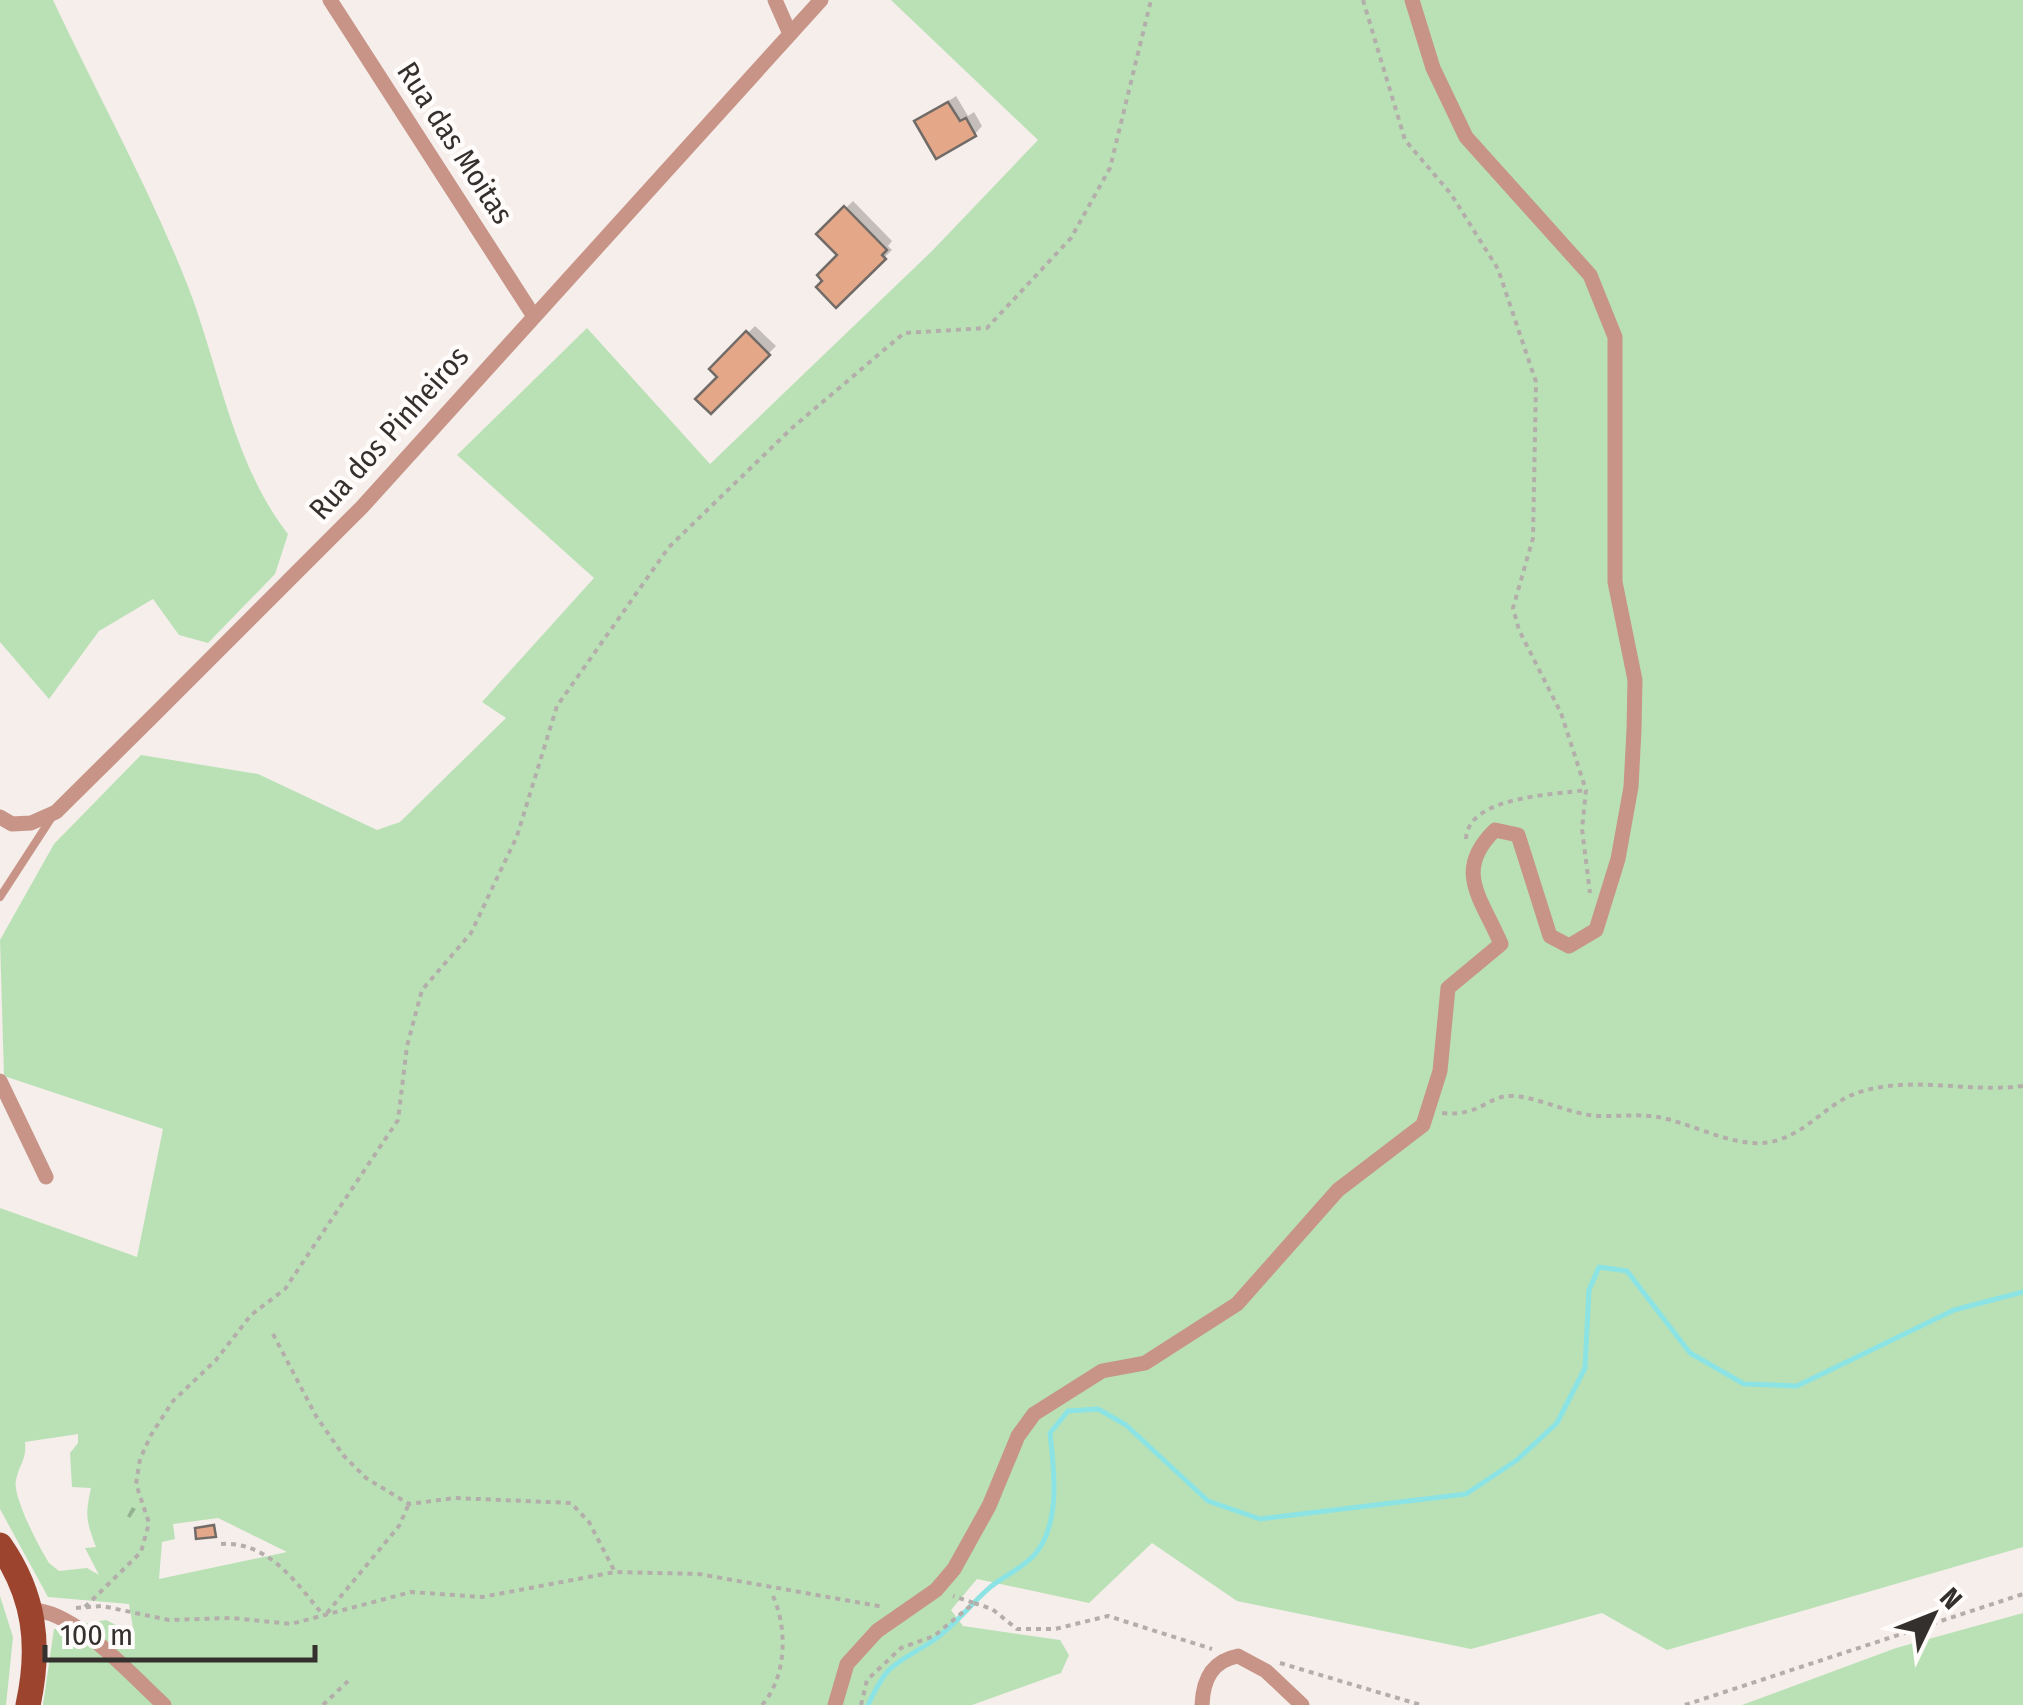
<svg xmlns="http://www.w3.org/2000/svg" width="2023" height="1705" font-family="'Fira Sans Condensed',sans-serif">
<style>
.green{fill:#bae1b6;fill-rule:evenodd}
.shadow{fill:#0003}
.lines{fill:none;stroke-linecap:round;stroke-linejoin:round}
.stream{stroke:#8ce3e4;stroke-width:5}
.building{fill:#e4a788;stroke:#716b68;stroke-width:2.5}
.path{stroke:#b4aeab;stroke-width:4;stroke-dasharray:5 5;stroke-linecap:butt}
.service{stroke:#c79487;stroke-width:8}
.minor{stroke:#c79487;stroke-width:15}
.primary{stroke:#9c442e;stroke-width:25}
.labels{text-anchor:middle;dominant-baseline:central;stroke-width:9;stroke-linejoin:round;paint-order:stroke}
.street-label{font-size:30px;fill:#33302e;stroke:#fffcfb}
</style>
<rect width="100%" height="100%" fill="#f5eeea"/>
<g class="green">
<path d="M 0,0 L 53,0 C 98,96 151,191 189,289 C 220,371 234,465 288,534 L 275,574 L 208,643 L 179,635 L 153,599 L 99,631 L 49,699 L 0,642 Z"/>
<path d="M 891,0 L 2023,0 L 2023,1547 L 1667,1650 L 1602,1613 L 1471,1649 L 1237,1601 L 1152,1543 L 1089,1603 L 977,1579 L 951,1610 L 963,1626 L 1060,1640 L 1069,1655 L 1061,1673 L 972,1705 L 43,1705 L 54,1629 L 106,1620 L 134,1634 L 129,1604 L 48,1597 L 0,1509 L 0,1208 L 137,1257 L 163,1129 L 4,1076 L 0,940 L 54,844 L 141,755 L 258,774 L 377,830 L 400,822 L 506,718 L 482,702 L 594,578 L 457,455 L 587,328 L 710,464 L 932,251 L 1038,140 ZM 78,1434 L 78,1443 L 70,1453 L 72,1487 L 91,1488 C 85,1516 86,1520 96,1547 L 85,1548 L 99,1575 L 87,1568 L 59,1571 L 49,1563 C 40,1549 12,1496 16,1480 C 19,1464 27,1460 25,1442 ZM 218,1518 L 287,1552 L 159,1579 L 162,1542 L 175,1539 L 173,1524 Z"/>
<polygon points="0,1596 13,1637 6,1705 0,1705"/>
<polygon points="2023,1613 2023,1705 1742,1705 1896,1648"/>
</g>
<g class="shadow">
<polygon points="956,96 968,116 974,112 982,126 975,134 917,122"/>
<polygon points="853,201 892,241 888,246 892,250 836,305 841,255 820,234"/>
<polygon points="755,326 776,346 711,411 720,377 712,369"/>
<polygon points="132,1507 136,1509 130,1518 127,1516"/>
</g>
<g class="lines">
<path class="stream" d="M 868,1705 C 888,1662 893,1666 931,1642 C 954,1627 968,1607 987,1590 C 1002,1576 1023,1569 1036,1553 C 1061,1522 1054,1469 1050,1433 L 1068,1411 L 1098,1409 L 1126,1425 L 1208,1501 L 1260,1519 L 1466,1494 L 1517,1460 L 1557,1423 L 1585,1368 L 1589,1290 L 1599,1267 L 1627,1271 L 1690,1353 L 1744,1384 L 1797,1386 L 1954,1310 L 2023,1292"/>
</g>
<g class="building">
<polygon points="948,102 960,121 966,118 976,136 936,159 914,121"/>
<polygon points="844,206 887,250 882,255 886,259 836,308 816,287 822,281 817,275 837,255 816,234"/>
<polygon points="746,331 770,355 711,414 695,399 717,377 709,369"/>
<polygon points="214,1525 216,1537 196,1539 195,1528"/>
</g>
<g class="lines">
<g class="path">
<polyline points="1363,0 1405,140 1451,194 1498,269 1536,382 1533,538 1513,608 1519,630 1561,713 1586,790 1582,829 1590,893"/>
<path d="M 1466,839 C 1468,796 1553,795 1586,790"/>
<path d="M 1442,1113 C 1482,1117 1488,1094 1514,1096 C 1539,1098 1564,1111 1589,1115 C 1611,1118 1635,1113 1658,1117 C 1691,1123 1728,1145 1762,1143 C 1805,1140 1825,1101 1863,1091 C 1915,1076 1970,1093 2023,1086"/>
<polyline points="273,1334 316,1416 343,1455 366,1478 409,1504 455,1498 571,1503 589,1522 615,1572"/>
<path d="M 221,1544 C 268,1541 296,1582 323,1615"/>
<polyline points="974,1603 992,1609 1017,1629 1055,1629 1108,1616 1212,1649"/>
<polyline points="85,1607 141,1552 149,1523 136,1484 140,1459 151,1435 173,1401 216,1360 251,1315 285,1289 398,1120 407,1046 422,990 471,933 517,836 557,706 669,547 792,428 904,333 987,328 1071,238 1110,168 1151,0"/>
<polyline points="76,1608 102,1606 169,1620 231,1618 291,1624 411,1592 482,1597 615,1572 699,1574 884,1607"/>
<polyline points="327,1613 399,1526 408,1506"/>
<polyline points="1280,1663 1421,1705"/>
<polyline points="323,1705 348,1681"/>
<path d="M 762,1705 C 787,1677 788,1627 772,1594"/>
<polyline points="861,1705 867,1680 901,1648 934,1636 974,1603 953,1596"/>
<polyline points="1685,1705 2023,1594"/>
</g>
<polyline class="service" points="0,897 52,817"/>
<g class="minor">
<polyline points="330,0 533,315"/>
<polyline points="775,0 790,34"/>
<polyline points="0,817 12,824 31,823 56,812 156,713 362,507 821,0"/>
<polyline points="0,1081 46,1177"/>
<path d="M 32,1610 C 76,1611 131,1675 164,1705"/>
<path d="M 835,1705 L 847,1664 L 877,1631 L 936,1590 L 954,1569 L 989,1506 L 1018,1436 L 1034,1414 L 1102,1371 L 1145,1363 L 1237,1304 L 1338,1190 L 1423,1125 L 1440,1071 L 1448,988 L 1501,944 C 1481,897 1453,871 1495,830 L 1518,835 L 1550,936 L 1569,946 L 1596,930 L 1618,859 L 1631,787 L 1634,730 L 1635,680 L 1615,582 L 1615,337 L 1590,275 L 1466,137 L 1433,68 L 1412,0"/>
<path d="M 1202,1705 C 1203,1679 1212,1661 1238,1656 L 1266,1671 L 1302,1705"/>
</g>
<path class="primary" d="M 0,1545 C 35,1595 41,1646 28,1705"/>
</g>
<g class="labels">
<g class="street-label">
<text transform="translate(455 143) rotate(57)">Rua das Moitas</text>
<text transform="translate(389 433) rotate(-48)">Rua dos Pinheiros</text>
</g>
</g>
<g transform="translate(1933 1615) rotate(47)" stroke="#fffcfb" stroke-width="8" paint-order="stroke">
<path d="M0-8L18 38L0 25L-18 38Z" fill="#33302e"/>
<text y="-15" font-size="28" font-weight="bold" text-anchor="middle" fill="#33302e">N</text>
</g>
<path d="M45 1645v15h270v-15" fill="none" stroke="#33302e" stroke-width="5"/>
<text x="60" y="1645" font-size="30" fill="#33302e" stroke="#fffcfb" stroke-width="8" paint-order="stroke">100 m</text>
</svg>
